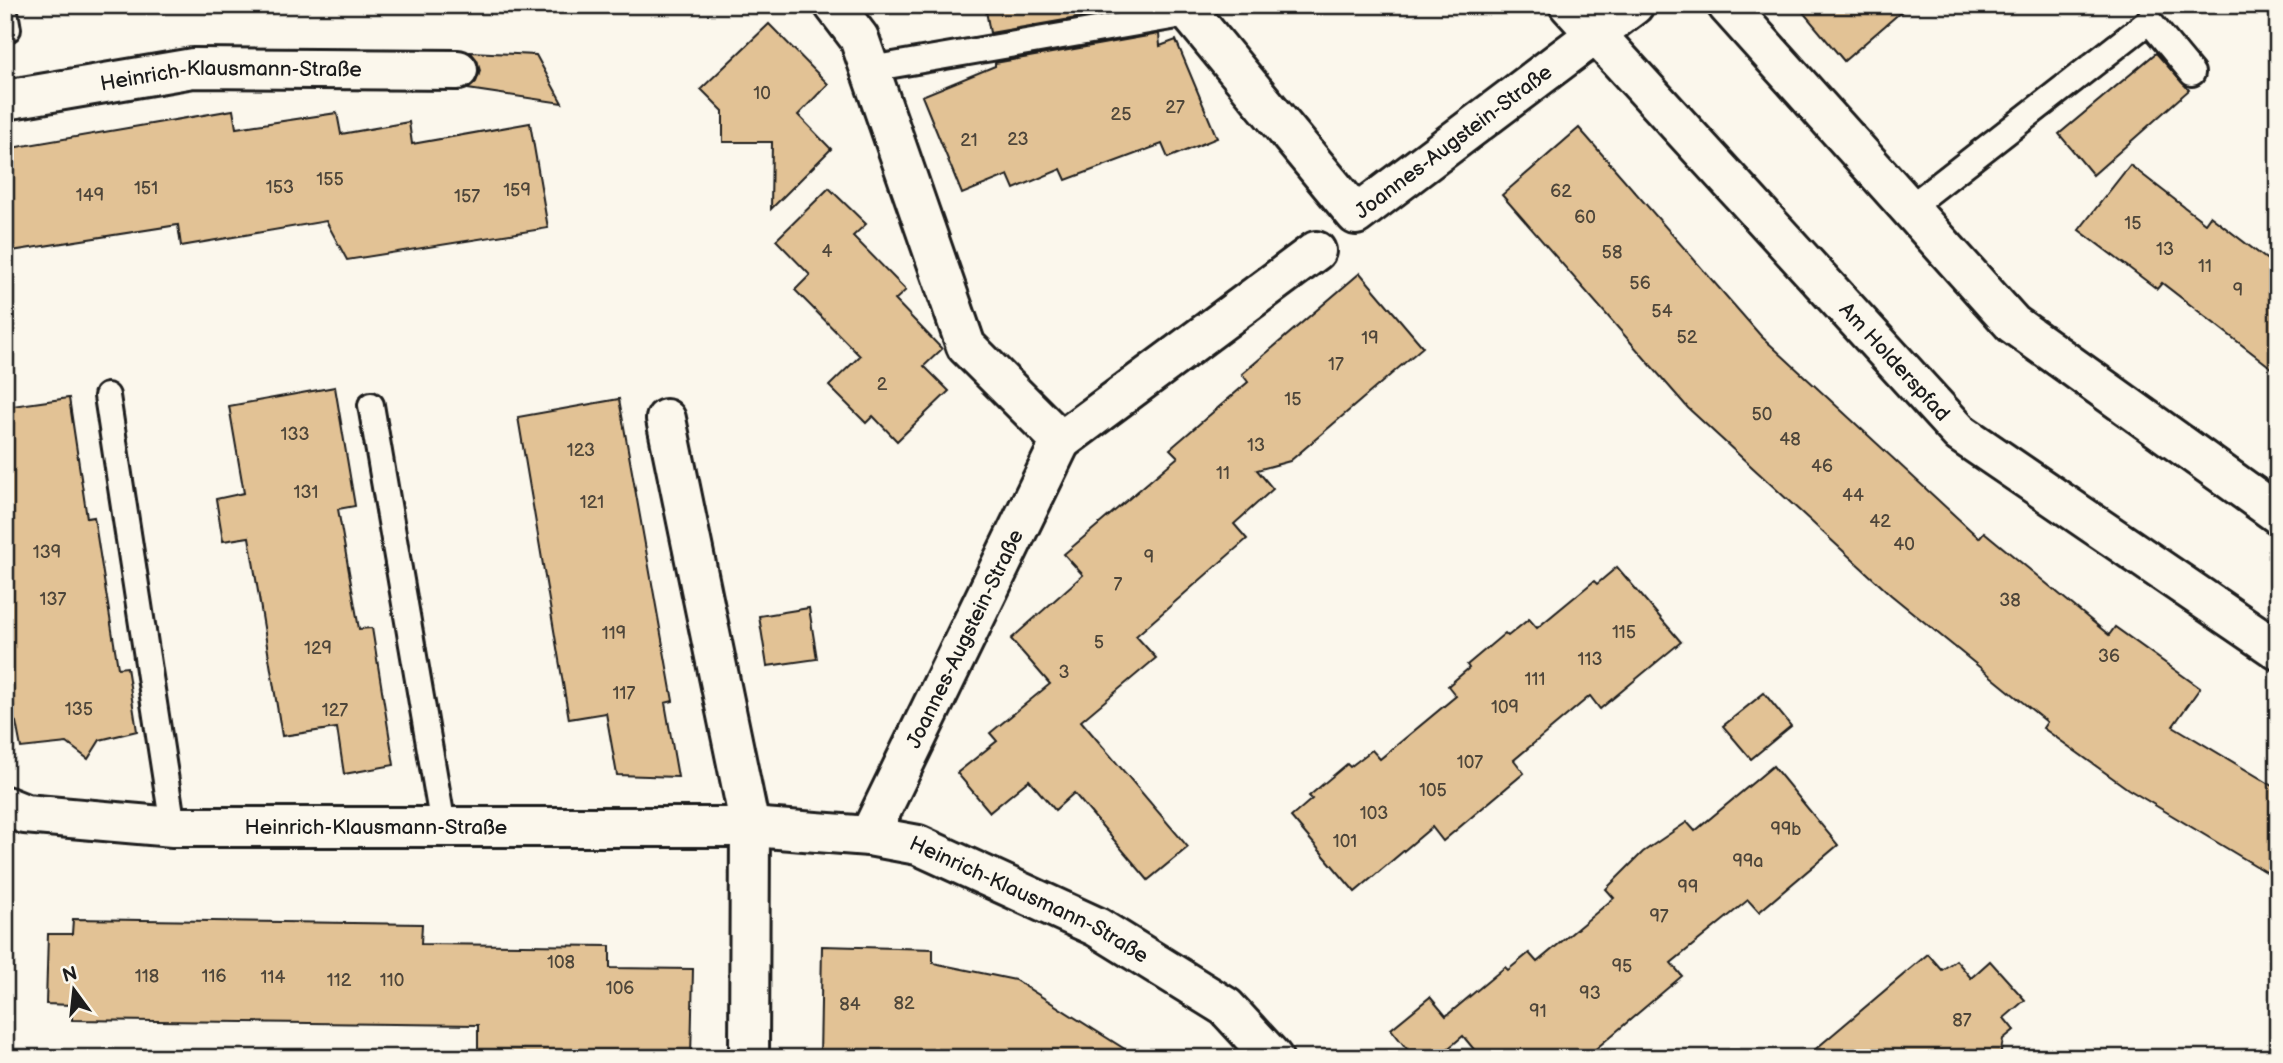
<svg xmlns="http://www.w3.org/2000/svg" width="2283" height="1063" font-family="'Balsamiq Sans',sans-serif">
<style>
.building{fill:#e2c295;stroke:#1c1c1c;stroke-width:2}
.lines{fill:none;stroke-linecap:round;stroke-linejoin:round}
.lane-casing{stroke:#1c1c1c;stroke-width:30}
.street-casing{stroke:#1c1c1c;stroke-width:44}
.lane{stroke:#fbf7ec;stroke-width:24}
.street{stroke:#fbf7ec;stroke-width:38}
.labels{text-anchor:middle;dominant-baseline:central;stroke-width:7;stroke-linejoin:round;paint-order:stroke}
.number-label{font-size:18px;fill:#4e463a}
.street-label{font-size:21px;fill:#1c1c1c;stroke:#fbf7ec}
</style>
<rect width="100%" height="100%" fill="#fbf7ec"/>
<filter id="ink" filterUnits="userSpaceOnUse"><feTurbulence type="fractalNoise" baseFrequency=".0143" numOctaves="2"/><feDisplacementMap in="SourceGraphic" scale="14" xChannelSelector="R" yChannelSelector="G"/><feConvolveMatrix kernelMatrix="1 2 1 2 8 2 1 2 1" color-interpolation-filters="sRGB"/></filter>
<g filter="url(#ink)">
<g class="building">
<polygon points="985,5 1152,5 990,33"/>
<polygon points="1797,5 1909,5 1844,61"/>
<polygon points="769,24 828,84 798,115 831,149 771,209 772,142 723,142 723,111 701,89"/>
<polygon points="1159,34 1160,46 1176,40 1217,138 1168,158 1162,144 1066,180 1061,169 1014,189 1008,175 962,194 922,96 995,66 995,63"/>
<polygon points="470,52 536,55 562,103 468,89 476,82 480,71 477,60"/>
<polygon points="2156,53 2189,90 2093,175 2059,134"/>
<polygon points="233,110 236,128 337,113 341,134 409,122 412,144 530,123 548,228 347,260 326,221 181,246 178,225 5,252 5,149"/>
<polygon points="1579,128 1761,336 1979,538 1984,532 2109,635 2115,627 2200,688 2173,726 2278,789 2278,879 2128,789 2043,728 2047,722 1891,595 1688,408 1502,195"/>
<polygon points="2130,165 2205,223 2210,216 2278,268 2278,373 2162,283 2157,289 2079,230"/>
<polygon points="829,188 866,224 853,236 906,290 895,300 942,349 924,366 949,391 897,441 873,416 866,423 829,386 860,356 795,290 810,275 776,240"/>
<polygon points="1360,273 1423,347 1290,461 1257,470 1273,489 1234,524 1247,539 1136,636 1156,658 1081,721 1188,847 1148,880 1074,793 1055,810 1029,780 990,812 957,773 997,741 990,733 1050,684 1011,639 1083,575 1064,554 1178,457 1170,449 1248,382 1242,374"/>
<polygon points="335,387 355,506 338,509 359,629 372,628 394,765 344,774 337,728 282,736 249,537 223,541 216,499 244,493 229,406"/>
<polygon points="69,398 87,518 94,517 118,668 127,667 137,731 100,740 88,759 67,743 21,748 16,722 5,712 5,407"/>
<polygon points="619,399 673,701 665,703 678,777 617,775 606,713 569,719 518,417"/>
<polygon points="1617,567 1681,642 1600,709 1590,696 1514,760 1524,773 1443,841 1432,827 1355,892 1291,817 1312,799 1309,796 1347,764 1350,767 1372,750 1380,759 1456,696 1448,686 1469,668 1467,665 1505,633 1508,636 1529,619 1537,628 1594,581 1597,584"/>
<polygon points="809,608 817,659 767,666 759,616"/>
<polygon points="1764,693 1791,726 1751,759 1723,726"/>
<polygon points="1773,766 1838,845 1759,912 1748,900 1671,963 1682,976 1585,1058 1481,1058 1463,1036 1437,1058 1414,1058 1391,1029 1430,997 1446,1016 1505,967 1508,970 1529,953 1537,962 1614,898 1606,889 1643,852 1687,822 1695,831"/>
<polygon points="73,919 422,924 421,944 610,946 610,968 693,969 691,1058 478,1058 478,1025 72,1020 72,1005 46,1004 48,934 72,934"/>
<polygon points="822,946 933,949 933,963 1015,980 1139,1058 820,1058"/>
<polygon points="1928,954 1942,970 1956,960 1971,978 1990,961 2025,1000 2004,1018 2014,1030 2003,1039 2000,1058 1805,1058"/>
</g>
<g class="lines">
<g class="lane-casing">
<g id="lane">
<polyline points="5,12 8,29"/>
<polyline points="870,69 1189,14"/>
<polyline points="1908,209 2149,21 2192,73"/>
<polyline points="107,396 173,827"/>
<polyline points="371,405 443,826"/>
</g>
</g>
<g class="street-casing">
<g id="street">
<polyline points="834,5 859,38 966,346 1061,441 869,836"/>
<path id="s1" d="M 1183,5 L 1356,215 L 1634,5"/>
<path id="s2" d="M 1569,5 L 1960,433 L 2278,650"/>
<polyline points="1727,5 2013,324 2278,514"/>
<path id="s3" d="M 5,100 L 193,68 L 458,70"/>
<polyline points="666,419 750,827 749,1058"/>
<polyline points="1061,441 1316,251"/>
<path id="s4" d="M 5,806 L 25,814 L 173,827 L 750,827 L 869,836 L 918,845 L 1097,927 L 1226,1007 L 1273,1058"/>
</g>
</g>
<use href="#lane" class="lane"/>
<use href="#street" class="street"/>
</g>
</g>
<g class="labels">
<g class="number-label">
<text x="762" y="93">10</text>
<text x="1175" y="107">27</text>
<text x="1121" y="114">25</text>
<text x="1018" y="139">23</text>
<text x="969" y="140">21</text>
<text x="330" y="179">155</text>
<text x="280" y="187">153</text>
<text x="146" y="188">151</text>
<text x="517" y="190">159</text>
<text x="1561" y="191">62</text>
<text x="90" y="195">149</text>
<text x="467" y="196">157</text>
<text x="1585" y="217">60</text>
<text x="2133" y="223">15</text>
<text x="2165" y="249">13</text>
<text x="827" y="251">4</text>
<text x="1612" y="252">58</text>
<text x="2205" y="266">11</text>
<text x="1640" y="283">56</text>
<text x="2238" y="290">9</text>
<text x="1662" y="311">54</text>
<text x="1687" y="337">52</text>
<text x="1370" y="338">19</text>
<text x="1336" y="364">17</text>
<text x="882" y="384">2</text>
<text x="1293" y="399">15</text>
<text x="1762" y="414">50</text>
<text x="295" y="434">133</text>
<text x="1790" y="439">48</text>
<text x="1256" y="445">13</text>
<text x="581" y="450">123</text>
<text x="1822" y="466">46</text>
<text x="1223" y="473">11</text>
<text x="306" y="492">131</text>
<text x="1853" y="495">44</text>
<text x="592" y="502">121</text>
<text x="1880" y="521">42</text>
<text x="1904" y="544">40</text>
<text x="47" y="552">139</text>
<text x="1149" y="557">9</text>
<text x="1118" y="584">7</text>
<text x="53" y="599">137</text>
<text x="2010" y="600">38</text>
<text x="1624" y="632">115</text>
<text x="614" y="633">119</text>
<text x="1099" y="642">5</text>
<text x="318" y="648">129</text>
<text x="2109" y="656">36</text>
<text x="1590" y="659">113</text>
<text x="1064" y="672">3</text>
<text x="1535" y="679">111</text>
<text x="624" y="693">117</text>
<text x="1505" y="707">109</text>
<text x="79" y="709">135</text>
<text x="335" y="710">127</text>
<text x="1470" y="762">107</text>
<text x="1433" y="790">105</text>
<text x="1374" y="813">103</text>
<text x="1786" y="829">99b</text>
<text x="1345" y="841">101</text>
<text x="1748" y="861">99a</text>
<text x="1688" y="887">99</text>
<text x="1659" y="916">97</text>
<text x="561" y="962">108</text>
<text x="1622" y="966">95</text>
<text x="147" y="976">118</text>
<text x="214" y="976">116</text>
<text x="273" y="977">114</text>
<text x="339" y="980">112</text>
<text x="392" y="980">110</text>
<text x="620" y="988">106</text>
<text x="1590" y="993">93</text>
<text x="904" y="1003">82</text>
<text x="850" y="1004">84</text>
<text x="1538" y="1011">91</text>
<text x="1962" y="1020">87</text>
</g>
<g class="street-label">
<text stroke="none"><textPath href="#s3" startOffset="228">Heinrich-Klausmann-Straße</textPath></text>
<text stroke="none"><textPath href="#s1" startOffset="394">Joannes-Augstein-Straße</textPath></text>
<text stroke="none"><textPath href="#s2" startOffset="483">Am Holderspfad</textPath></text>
<text transform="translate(965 639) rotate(-64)">Joannes-Augstein-Straße</text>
<text stroke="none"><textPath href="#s4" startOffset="373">Heinrich-Klausmann-Straße</textPath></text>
<text stroke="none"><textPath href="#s4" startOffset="1040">Heinrich-Klausmann-Straße</textPath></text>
</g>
</g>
<rect width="2283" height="1063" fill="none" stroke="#fbf7ec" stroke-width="28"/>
<rect x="14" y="14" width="2255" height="1035" fill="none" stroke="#1c1c1c" stroke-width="2.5" filter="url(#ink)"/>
<g transform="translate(74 990) rotate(345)" stroke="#fbf7ec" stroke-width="5" paint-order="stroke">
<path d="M0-5L12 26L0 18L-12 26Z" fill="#1c1c1c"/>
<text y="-10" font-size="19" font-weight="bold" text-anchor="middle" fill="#1c1c1c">N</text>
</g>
</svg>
